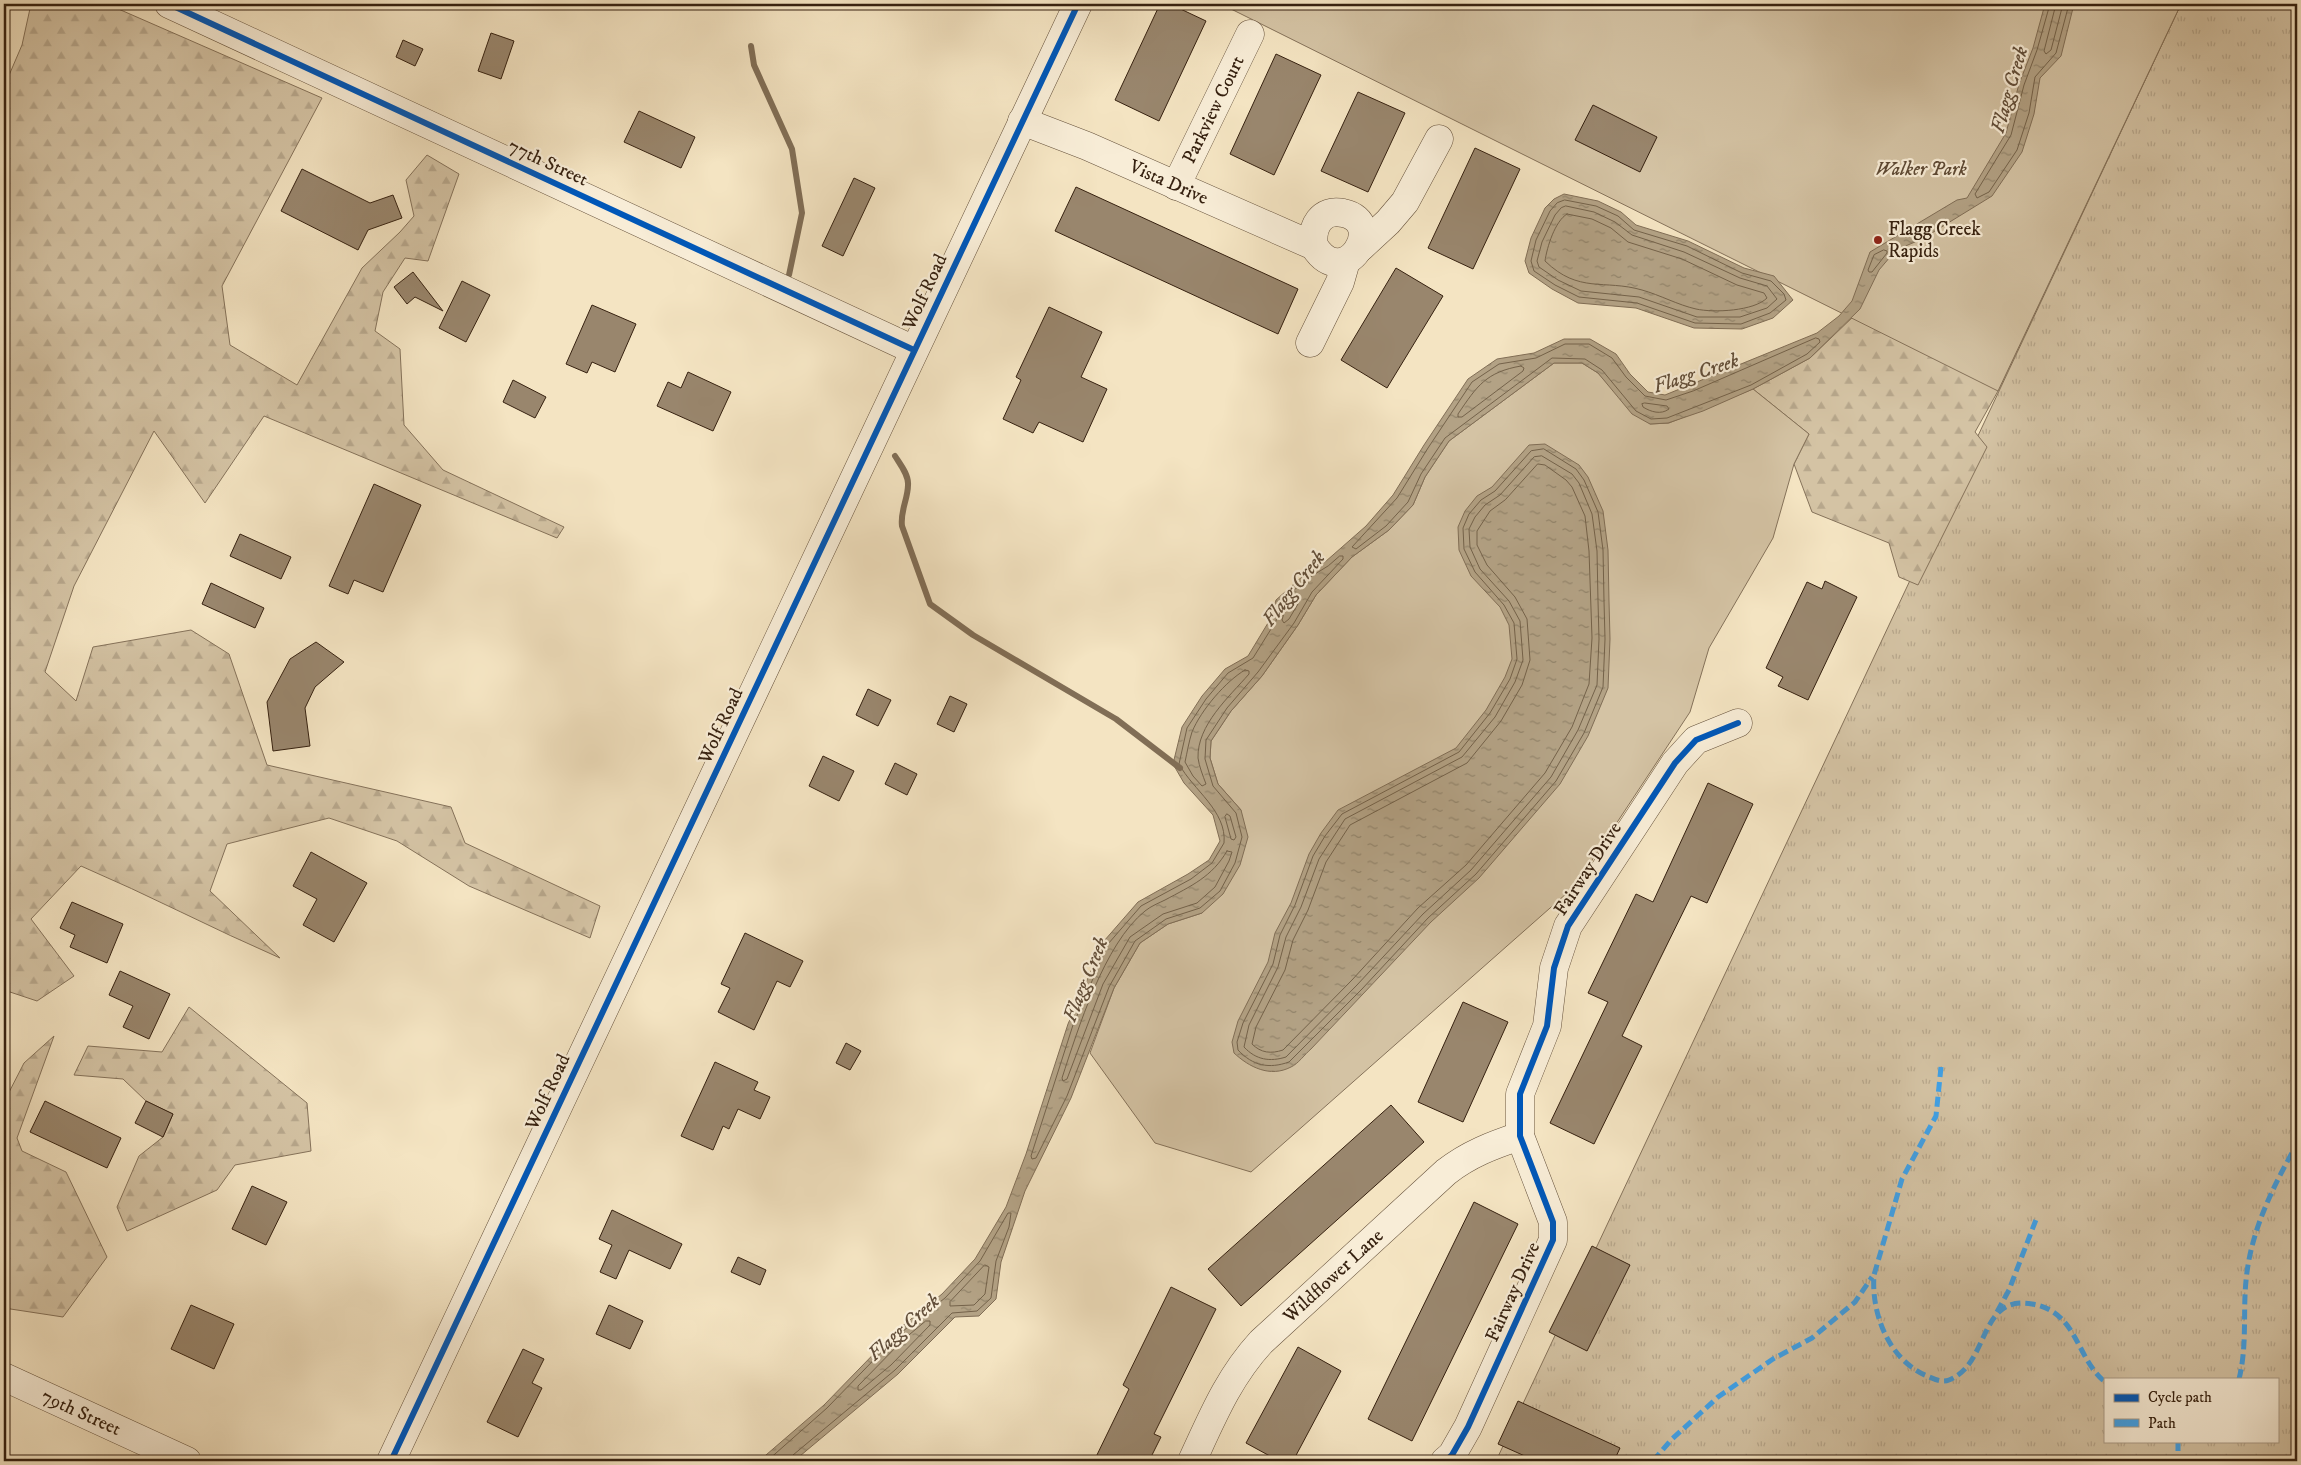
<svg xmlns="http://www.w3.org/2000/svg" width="2301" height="1465" font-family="'IM FELL DW Pica',serif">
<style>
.grass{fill:url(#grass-tufts);stroke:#85725a;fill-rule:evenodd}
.forest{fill:url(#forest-firs);stroke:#85725a}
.park{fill:#d4c3a4;stroke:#85725a}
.water{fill:url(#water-ripples);stroke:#816e56}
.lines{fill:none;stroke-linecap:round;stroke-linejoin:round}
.shore{stroke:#74624a;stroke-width:1}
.stream{stroke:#816e56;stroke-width:6}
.building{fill:#99866d;stroke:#362110}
.minor-casing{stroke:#66523c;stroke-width:29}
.minor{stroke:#f8edd7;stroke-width:28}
.quiet{stroke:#3fa2ea;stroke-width:5;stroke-dasharray:10 5;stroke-linecap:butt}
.cycleway-casing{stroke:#f8edd7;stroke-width:9}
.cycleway{stroke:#0057b8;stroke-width:6}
.poi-dot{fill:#8f2418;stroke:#f8edd7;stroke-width:2}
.labels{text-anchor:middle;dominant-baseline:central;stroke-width:4.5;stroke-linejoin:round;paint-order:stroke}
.street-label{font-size:19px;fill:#362110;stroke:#f8edd7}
.park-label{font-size:19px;font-style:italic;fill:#5e4a35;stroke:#f8edd7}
.poi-label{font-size:19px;fill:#362110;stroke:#f8edd7;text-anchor:start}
.water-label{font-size:20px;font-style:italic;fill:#624e39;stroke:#f8edd7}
</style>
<defs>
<pattern id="grass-tufts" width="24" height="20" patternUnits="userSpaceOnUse" patternTransform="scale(1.25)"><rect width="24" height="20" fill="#d4c3a4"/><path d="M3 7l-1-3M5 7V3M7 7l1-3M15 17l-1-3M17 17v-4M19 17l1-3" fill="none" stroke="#b7a78c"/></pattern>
<pattern id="forest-firs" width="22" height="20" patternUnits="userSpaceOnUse" patternTransform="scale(1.25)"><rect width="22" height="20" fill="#d4c3a4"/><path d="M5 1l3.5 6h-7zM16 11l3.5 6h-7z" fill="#b7a78c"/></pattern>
<pattern id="water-ripples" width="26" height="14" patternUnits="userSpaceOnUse" patternTransform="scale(1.25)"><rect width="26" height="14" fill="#b3a285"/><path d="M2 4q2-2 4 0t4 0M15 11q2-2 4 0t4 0" fill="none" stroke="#92846b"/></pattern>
</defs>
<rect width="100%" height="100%" fill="#f4e4c2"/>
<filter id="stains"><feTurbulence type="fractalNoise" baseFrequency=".004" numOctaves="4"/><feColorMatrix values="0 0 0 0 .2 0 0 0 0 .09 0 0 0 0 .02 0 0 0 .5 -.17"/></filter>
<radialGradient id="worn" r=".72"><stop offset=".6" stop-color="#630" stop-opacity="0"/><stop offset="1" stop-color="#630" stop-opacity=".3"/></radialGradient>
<path class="grass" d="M 2181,4 L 2297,4 L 2297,1461 L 1496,1461 ZM 2105,1379 L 2277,1379 L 2277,1441 L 2105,1441 Z"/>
<g class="forest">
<path d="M 31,4 L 107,4 L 322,98 L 222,286 L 230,345 L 297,385 L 362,268 L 400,232 L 414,216 L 406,180 L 427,155 L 459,174 L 428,261 L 405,258 L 383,292 L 375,331 L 400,349 L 404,425 L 443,470 L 564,527 L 557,538 L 264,416 L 205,503 L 154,431 L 74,586 L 45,672 L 76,701 L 93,647 L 191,630 L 229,654 L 267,765 L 451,807 L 465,843 L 600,906 L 590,938 L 469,886 L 397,841 L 329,818 L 227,844 L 210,891 L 280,958 C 213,929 149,895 81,866 L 31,919 L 74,976 L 37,1001 L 4,990 L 4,87 L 22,45 Z"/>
<polygon points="2181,4 1998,391 1975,432 1987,447 1918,585 1899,577 1889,543 1812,512 1794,464 1809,434 1753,389 1810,358"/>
<polygon points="189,1007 307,1103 311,1151 235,1165 217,1190 127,1231 117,1207 139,1156 163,1137 173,1114 146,1101 123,1079 74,1075 88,1046 162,1052"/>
<polygon points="54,1036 17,1138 22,1151 66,1172 107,1257 63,1317 4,1308 4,1102 24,1063"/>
</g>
<g class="park">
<polygon points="1221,4 2181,4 1998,391"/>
<polygon points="1554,363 1582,363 1598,373 1615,392 1650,424 1669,423 1753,389 1809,434 1794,464 1773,538 1709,648 1690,712 1575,886 1251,1172 1155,1143 1090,1053 1114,988 1140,943 1168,924 1202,913 1241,810 1218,784 1210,758 1211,741 1231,711 1262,676 1298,625 1316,595 1352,557 1389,530 1413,505 1425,477 1449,441"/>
</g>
<g class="water">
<polygon points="2045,4 2074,4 2061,56 2040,78 2034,114 2022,152 1992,196 1922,239 1896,250 1879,270 1860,309 1810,358 1753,389 1703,411 1668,423 1650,424 1632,414 1598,373 1582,363 1554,363 1449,441 1425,477 1413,505 1389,530 1352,557 1316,595 1298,625 1262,676 1231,711 1211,741 1210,758 1218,784 1241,810 1248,837 1240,865 1223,894 1202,913 1168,924 1140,943 1114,988 1071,1098 1025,1191 1001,1262 996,1299 979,1316 955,1317 898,1374 794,1461 759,1461 824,1405 895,1332 942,1294 975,1259 1006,1207 1026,1154 1068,1024 1104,941 1138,902 1188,874 1209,860 1220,841 1213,815 1184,783 1173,764 1182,727 1202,696 1225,669 1248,656 1271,618 1276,600 1304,575 1325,562 1366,526 1393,495 1424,445 1468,379 1497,359 1534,353 1564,339 1590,339 1616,354 1630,374 1648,392 1665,395 1817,333 1839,316 1852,301 1870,252 1957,200 1967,198 2006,133 2019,84 2033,48"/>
<polygon points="1564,194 1598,201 1621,212 1636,225 1688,241 1744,268 1774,276 1793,300 1773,318 1742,329 1694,328 1636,308 1578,303 1552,289 1529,273 1525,261 1531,238 1545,208 1554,199"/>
<path d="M 1545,444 L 1579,465 L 1588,477 L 1603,511 L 1608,550 L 1609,601 L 1610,639 L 1608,688 L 1588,736 L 1560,784 L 1479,878 L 1431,922 L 1311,1049 C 1305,1054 1298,1064 1291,1067 C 1270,1078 1249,1067 1234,1053 L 1232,1042 L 1238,1021 L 1268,962 L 1275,933 L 1291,903 L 1309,854 L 1321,833 L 1338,810 L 1456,748 L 1486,710 L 1505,677 L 1512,659 L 1509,625 L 1500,607 L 1471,576 L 1459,550 L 1458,527 L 1465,511 L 1477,496 L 1492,487 L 1529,445 Z"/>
</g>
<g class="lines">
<g class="shore">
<polyline points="2050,4 2037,50 2024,85 2011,135 1975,194 1977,198 1989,192 2017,150 2029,113 2035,77 2056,53 2069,4"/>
<polyline points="2056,4 2044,51 2046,54 2051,50 2063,4"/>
<polygon points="1565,200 1596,206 1618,216 1634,230 1687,246 1742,273 1771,281 1784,294 1786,300 1770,313 1741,324 1695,323 1637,303 1579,297 1555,285 1534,271 1531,261 1536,240 1550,211 1557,203"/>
<polygon points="1566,206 1594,212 1615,222 1632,235 1684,252 1740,278 1767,286 1777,299 1767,308 1740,317 1697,317 1639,297 1581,291 1558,280 1539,267 1537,261 1542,242 1555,215 1561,208"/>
<path d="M 1567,214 L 1592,219 L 1611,228 L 1628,242 L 1682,259 L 1737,285 L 1764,293 L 1767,298 C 1754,311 1714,313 1696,309 C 1678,305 1660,295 1642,290 C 1604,279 1579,294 1545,261 C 1547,247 1555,221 1567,214 Z"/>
<polygon points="1884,250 1887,251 1887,253 1872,272 1869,272 1868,270 1874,255"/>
<polygon points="1816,338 1819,339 1820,342 1807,354 1751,385 1667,418 1651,419 1636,411 1602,370 1585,359 1552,358 1445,438 1421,474 1408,502 1386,526 1356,549 1352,547 1397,498 1428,448 1472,382 1499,364 1536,358 1565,344 1589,344 1612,358 1626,377 1645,396 1666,400 1693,391"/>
<path d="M 1521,366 L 1524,368 L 1523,371 L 1462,417 L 1458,417 L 1458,414 C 1477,386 1486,372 1521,366 Z"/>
<path d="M 1645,403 L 1667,406 L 1669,409 C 1661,415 1651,412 1643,407 L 1642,404 Z"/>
<path d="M 1544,449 L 1576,469 L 1584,480 L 1598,512 L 1603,550 L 1604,601 L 1605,639 L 1603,687 L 1584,733 L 1556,781 L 1476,874 L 1428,918 L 1362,989 L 1289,1062 C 1269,1069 1253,1066 1238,1050 L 1237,1042 L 1243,1023 L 1273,964 L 1280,935 L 1295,905 L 1313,856 L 1325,836 L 1342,814 L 1459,752 L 1490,713 L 1510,679 L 1517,659 L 1514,623 L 1504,605 L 1475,572 L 1464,549 L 1463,528 L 1469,514 L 1481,500 L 1495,491 L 1531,451 Z"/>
<path d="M 1542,456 L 1572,474 L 1579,483 L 1592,514 L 1597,551 L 1598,601 L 1599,639 L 1597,685 L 1578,730 L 1551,777 L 1471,870 L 1423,914 L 1357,985 L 1286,1057 C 1270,1062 1256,1060 1244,1047 L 1249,1025 L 1278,967 L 1286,937 L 1301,907 L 1319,859 L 1345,819 L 1462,757 L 1495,717 L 1515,682 L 1523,660 L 1520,621 L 1509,601 L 1480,569 L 1470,547 L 1469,529 L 1475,517 L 1485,505 L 1500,495 L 1534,457 Z"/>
<path d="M 1538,464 L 1545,465 L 1566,480 L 1572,487 L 1585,516 L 1589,551 L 1592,638 L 1589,684 L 1572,727 L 1545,773 L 1466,865 L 1418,908 L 1352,980 L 1283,1050 C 1271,1054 1261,1053 1252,1044 L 1256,1027 L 1285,970 L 1293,940 L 1308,910 L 1326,862 L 1350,825 L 1467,763 L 1501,721 L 1522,685 L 1530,660 L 1527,619 L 1515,597 L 1487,565 L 1477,545 L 1477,531 L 1490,511 L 1505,500 Z"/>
<path d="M 1340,556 L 1343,556 L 1343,559 L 1312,592 L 1294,623 L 1258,672 L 1227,708 L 1206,740 L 1205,759 L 1213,786 L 1236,813 L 1242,837 L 1235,863 L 1220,891 L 1200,908 L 1166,919 L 1135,941 L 1109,987 L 1067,1096 L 1036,1158 L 1032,1159 L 1031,1156 L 1073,1025 L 1108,944 L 1141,906 L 1191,879 L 1212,863 L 1224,843 C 1227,811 1193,790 1179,764 L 1187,728 L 1206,699 L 1228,673 L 1253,658 L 1276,621 L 1280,602 L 1307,579 L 1328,566 Z"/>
<polygon points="1297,596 1300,596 1301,599 1289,619 1284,623 1282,620 1286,606"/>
<path d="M 1245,670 L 1249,671 L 1249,674 C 1229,697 1197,725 1198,758 C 1199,766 1203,776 1206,784 L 1202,786 L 1193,776 L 1185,762 C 1187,753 1189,741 1192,732 C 1201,710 1226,681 1245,670 Z"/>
<polygon points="1227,814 1230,816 1236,837 1234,840 1231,839 1225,817"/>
<path d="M 1227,851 L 1232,852 L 1229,861 L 1215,887 L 1197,903 L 1163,914 L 1130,937 L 1103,984 L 1067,1079 L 1063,1081 L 1062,1078 C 1078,1029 1104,944 1145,911 C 1151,906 1159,903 1165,900 C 1191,886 1212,877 1227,851 Z"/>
<polygon points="985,1265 989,1267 985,1294 974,1305 950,1306 950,1302"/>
<polygon points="926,1321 930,1321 930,1325 891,1365 861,1390 858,1390 858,1386 903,1340"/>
<polyline points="767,1461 827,1408 898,1335 945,1298 980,1261 1008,1213 1011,1213 1009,1227 996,1261 991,1298 977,1311 952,1313 895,1370 793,1455 791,1461"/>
</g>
<g class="stream">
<polyline points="746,4 746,6"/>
<polyline points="751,46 754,65 792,149 802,213 789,275"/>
<path d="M 895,456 C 900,464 909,475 908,485 C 908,499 900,511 902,526 L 930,604 L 973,635 L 1116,719 L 1180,768"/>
</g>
</g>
<g class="building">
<polygon points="1160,4 1170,4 1206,21 1159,121 1115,100"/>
<polygon points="491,33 514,41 501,79 478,71"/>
<polygon points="403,40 423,49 415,66 396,57"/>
<polygon points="1276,54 1321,75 1274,175 1230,154"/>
<polygon points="1358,92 1405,113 1368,192 1321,171"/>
<polygon points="1593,105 1657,137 1640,172 1575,140"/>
<polygon points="639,111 695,137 681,168 624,142"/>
<polygon points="1475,148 1520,169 1473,269 1428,248"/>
<polygon points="302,169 370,203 393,195 402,218 368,230 358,250 281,211"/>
<polygon points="854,178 875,188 843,256 822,246"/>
<polygon points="1076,187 1298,289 1278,334 1055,231"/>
<polygon points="1396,268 1443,296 1387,388 1341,360"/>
<polygon points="413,272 443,311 415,297 407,304 394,287"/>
<polygon points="462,281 490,295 466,342 439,328"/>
<polygon points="592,305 636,324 615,372 592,362 587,373 566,364"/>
<polygon points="1049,307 1102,332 1081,377 1107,389 1083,442 1039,422 1033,433 1003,419 1021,380 1016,377"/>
<polygon points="688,372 731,392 713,431 657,406 668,382 681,388"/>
<polygon points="513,380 546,397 535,418 503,402"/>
<polygon points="374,484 421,505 383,592 354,580 348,594 329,586"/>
<polygon points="240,534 291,557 281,579 230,556"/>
<polygon points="1825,581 1857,597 1808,700 1778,686 1783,677 1766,668 1807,582 1822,589"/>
<polygon points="211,583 264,608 255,628 202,604"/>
<polygon points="316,642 344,662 315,687 305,708 310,746 273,751 267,702 290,659"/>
<polygon points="868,689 891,700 878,726 856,715"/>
<polygon points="950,696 967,704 954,732 937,724"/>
<polygon points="823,756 854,771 839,801 809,786"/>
<polygon points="895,763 917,774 907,795 885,784"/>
<polygon points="1708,783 1753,804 1707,903 1691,896 1622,1036 1642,1046 1594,1144 1550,1123 1608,1002 1588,993 1636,894 1653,902"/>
<polygon points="311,852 367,883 334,942 303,925 317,899 293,886"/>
<polygon points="72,902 123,924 107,963 70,947 75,935 60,928"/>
<polygon points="745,933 803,961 790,987 777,981 754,1030 718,1012 730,988 721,984"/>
<polygon points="120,971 170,994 149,1039 123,1027 133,1006 109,995"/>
<polygon points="1463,1002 1508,1022 1463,1122 1418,1102"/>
<polygon points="846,1043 861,1051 850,1070 836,1063"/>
<polygon points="715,1062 758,1082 754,1090 770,1097 760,1119 738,1109 729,1129 723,1126 713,1150 681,1136"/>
<polygon points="45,1101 121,1138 107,1168 30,1132"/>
<polygon points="146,1101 173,1114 163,1137 135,1123"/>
<polygon points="1391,1105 1424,1142 1241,1306 1208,1269"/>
<polygon points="252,1186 287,1202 266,1245 232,1229"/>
<polygon points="1474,1202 1518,1224 1412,1441 1368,1419"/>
<polygon points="612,1210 682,1244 670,1269 629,1250 616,1279 600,1272 612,1245 599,1239"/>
<polygon points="1592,1246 1630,1265 1587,1351 1549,1332"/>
<polygon points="738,1257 766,1270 760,1285 731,1272"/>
<polygon points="1171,1287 1216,1309 1154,1434 1161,1437 1149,1461 1094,1461 1129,1389 1123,1385"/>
<polygon points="191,1305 234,1324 214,1369 171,1349"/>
<polygon points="609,1305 643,1321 630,1349 596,1334"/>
<polygon points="1298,1347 1341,1371 1293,1461 1279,1461 1246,1443"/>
<polygon points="523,1349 544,1359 532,1383 542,1388 518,1437 487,1422"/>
<polygon points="1518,1401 1620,1448 1614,1461 1536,1461 1498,1444"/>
</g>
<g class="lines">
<g class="minor-casing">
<g id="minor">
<polyline points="169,4 914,350"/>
<path id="s1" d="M 1022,121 L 1087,146 L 1314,246 C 1344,294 1389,222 1343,213 C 1321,208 1311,227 1314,246"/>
<path id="s2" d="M 1176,186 L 1250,34"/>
<polyline points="1361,247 1388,222 1405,202 1439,139"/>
<polyline points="1310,343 1340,282 1346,261"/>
<path id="s3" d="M 4,1377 L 187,1461"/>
<polyline points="391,1461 1078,4"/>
<path id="s4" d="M 1192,1461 C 1212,1418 1228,1378 1261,1342 L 1446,1172 C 1469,1154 1493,1145 1520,1136"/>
<polyline points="1445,1461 1452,1455 1468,1427 1553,1240 1553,1222 1520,1136 1520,1094 1547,1026 1554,968 1568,926 1675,763 1696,740 1738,723"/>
</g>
</g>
<use href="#minor" class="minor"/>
<g class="quiet">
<path d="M 1941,1067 L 1936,1116 L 1902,1179 L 1874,1275 C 1871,1314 1889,1360 1927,1376 C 1934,1379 1942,1383 1949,1380 C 1990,1364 1978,1294 2032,1304 C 2078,1312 2075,1357 2105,1382"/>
<polyline points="1997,1312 2009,1290 2037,1217"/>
<path d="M 2239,1379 C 2248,1343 2242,1308 2247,1272 C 2253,1226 2275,1183 2297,1144"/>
<polyline points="2178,1441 2178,1461"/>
<polyline points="1653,1461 1671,1440 1718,1397 1773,1359 1812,1338 1855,1302 1872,1277"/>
</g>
<g class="cycleway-casing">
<g id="cycleway">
<polyline points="169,4 914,350"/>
<polyline points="391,1461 1078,4"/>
<polyline points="1445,1461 1452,1455 1468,1427 1553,1240 1553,1222 1520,1136 1520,1094 1547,1026 1554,968 1568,926 1675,763 1696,740 1738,723"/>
</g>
</g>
<use href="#cycleway" class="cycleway"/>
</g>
<circle class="poi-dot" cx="1878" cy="240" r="5"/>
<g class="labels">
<g class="street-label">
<text stroke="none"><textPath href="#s2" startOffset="85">Parkview Court</textPath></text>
<text transform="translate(548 163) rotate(25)">77th Street</text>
<text stroke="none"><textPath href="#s1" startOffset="159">Vista Drive</textPath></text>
<text transform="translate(925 292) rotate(-65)">Wolf Road</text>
<text transform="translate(721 726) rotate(-65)">Wolf Road</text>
<text transform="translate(1588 869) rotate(-57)">Fairway Drive</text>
<text transform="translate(548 1092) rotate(-65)">Wolf Road</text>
<text stroke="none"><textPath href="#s4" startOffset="236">Wildflower Lane</textPath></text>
<text transform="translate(1513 1292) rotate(-66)">Fairway Drive</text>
<text stroke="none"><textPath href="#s3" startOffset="85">79th Street</textPath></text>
</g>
<g class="park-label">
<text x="1921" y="169">Walker Park</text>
</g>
<g class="poi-label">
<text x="1888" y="229">Flagg Creek<tspan x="1888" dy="22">Rapids</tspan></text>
</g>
<g class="water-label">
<text transform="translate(2010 90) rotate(-74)">Flagg Creek</text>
<text transform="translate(1696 374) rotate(-18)">Flagg Creek</text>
<text transform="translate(1294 589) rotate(-52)">Flagg Creek</text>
<text transform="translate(1086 980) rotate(-68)">Flagg Creek</text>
<text transform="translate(904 1328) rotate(-42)">Flagg Creek</text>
</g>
</g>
<rect width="2301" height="1465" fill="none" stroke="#f4e4c2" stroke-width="20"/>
<rect x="5" y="5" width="2291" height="1455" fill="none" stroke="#362110" stroke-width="2.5"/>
<rect x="10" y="10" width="2281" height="1445" fill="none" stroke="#362110"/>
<rect x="2104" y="1378" width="175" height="65" fill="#f8edd7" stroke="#aa9b87"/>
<rect x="2114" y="1394" width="25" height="8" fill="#0057b8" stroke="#aa9b87"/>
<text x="2148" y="1402" font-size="15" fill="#362110">Cycle path</text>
<rect x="2114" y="1419" width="25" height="8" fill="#3fa2ea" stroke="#aa9b87"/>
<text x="2148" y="1428" font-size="15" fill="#362110">Path</text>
<rect width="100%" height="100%" filter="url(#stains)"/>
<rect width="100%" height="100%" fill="url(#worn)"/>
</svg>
